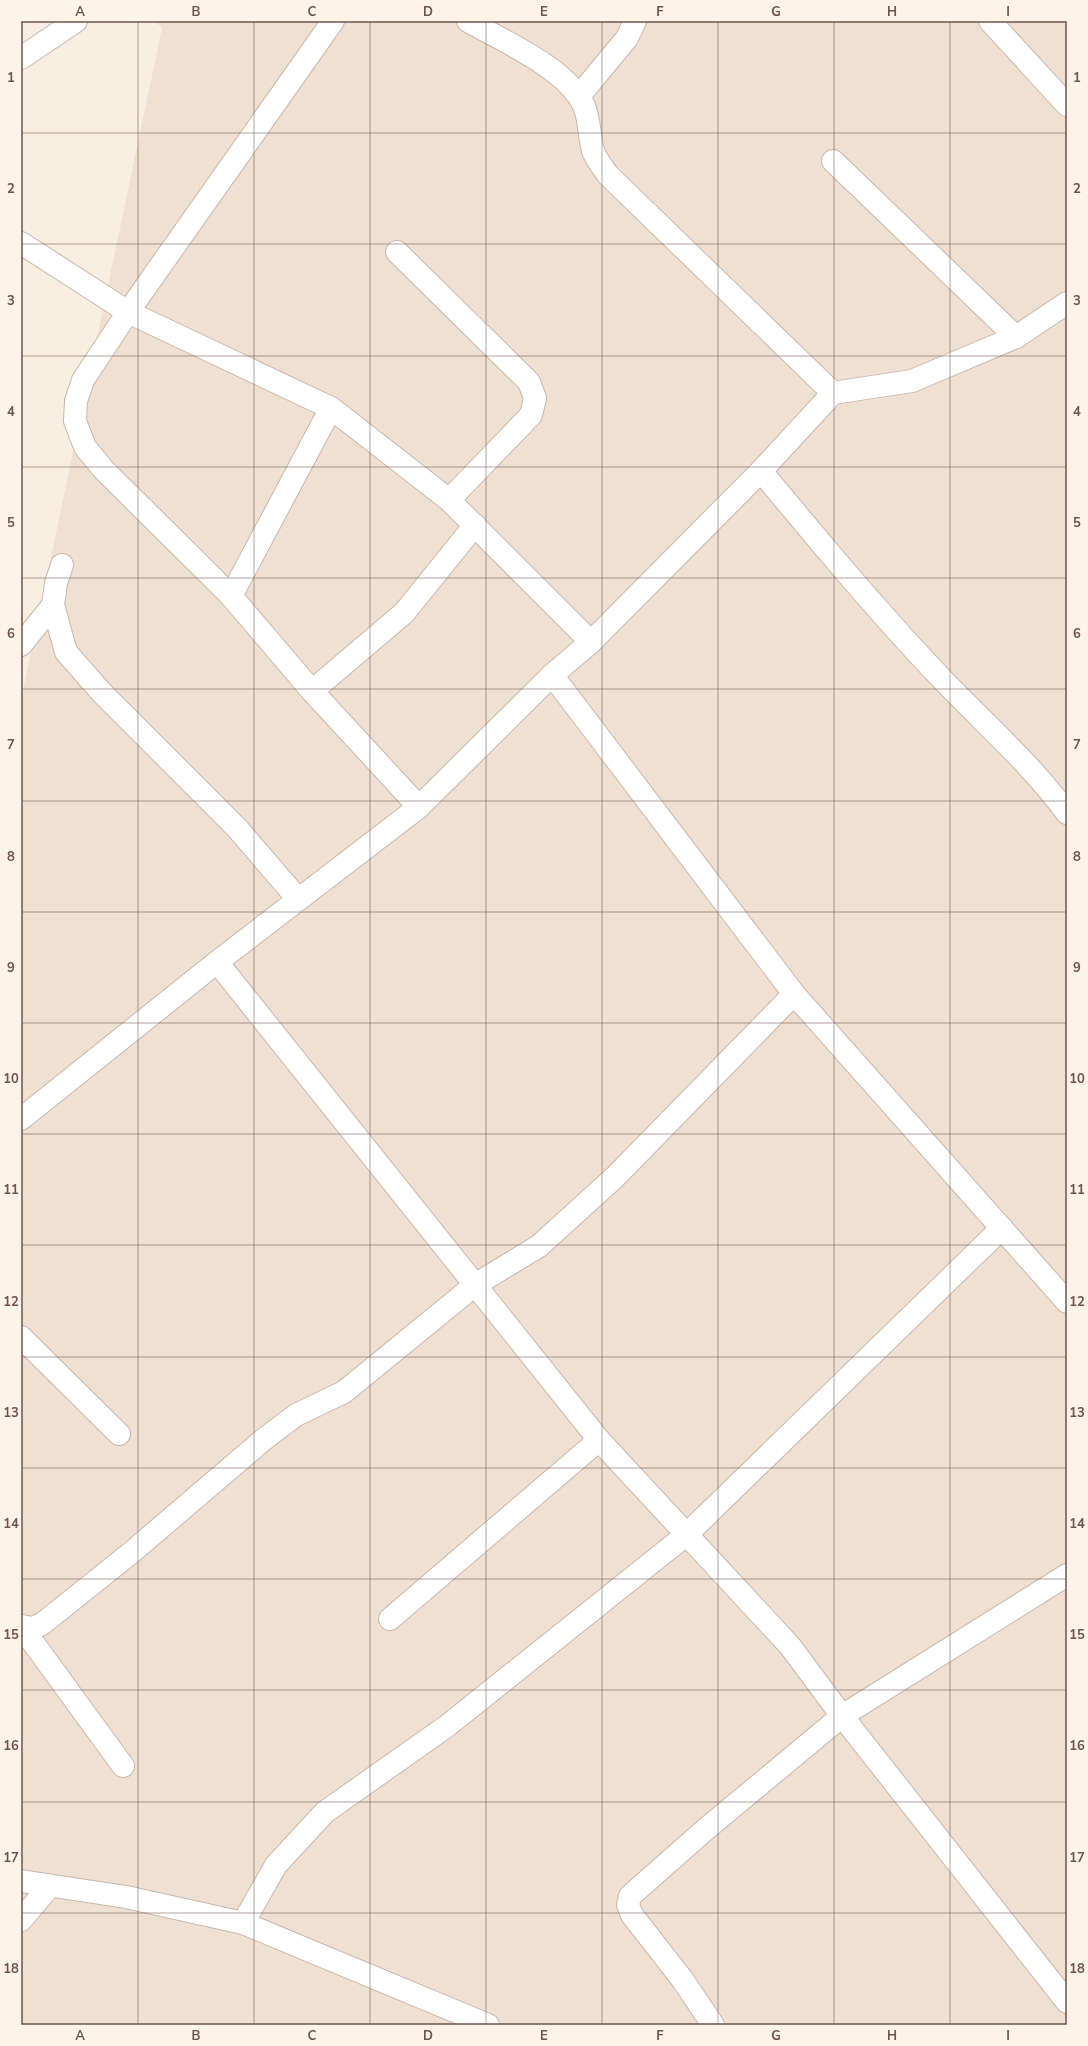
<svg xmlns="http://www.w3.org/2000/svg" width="1088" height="2046" font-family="'Nunito Sans',sans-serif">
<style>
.residential{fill:#f0e0d2}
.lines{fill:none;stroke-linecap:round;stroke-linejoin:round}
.street-casing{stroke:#c8b6ab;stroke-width:24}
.street{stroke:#fff;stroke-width:22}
.grid{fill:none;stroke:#6e554c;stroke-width:1;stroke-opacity:0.55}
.neatline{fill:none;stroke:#6e554c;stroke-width:1.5}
.grid-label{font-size:13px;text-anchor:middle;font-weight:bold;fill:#6e554c}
</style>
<rect width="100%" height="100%" fill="#f9eee2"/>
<polygon class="residential" points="155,21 1067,21 1067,2025 21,2025 21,700 162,28"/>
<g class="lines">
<g class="street-casing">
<g id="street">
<polyline points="333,21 128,312 83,380 76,401 75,421 85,447 103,469 231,596 312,691 419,807"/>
<path d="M 468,21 C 503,41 568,69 584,106 C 590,120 589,137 593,151 C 596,159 603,168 608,175 L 833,393"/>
<polyline points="990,21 1067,105"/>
<polyline points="21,58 76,21"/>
<polyline points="579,96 627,38 635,21"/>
<polyline points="833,161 1016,337"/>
<polyline points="21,243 128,312 331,408 449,500 591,642"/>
<polyline points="397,252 529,382 535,398 531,415 449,500"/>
<path d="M 761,471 C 819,541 878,612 941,678 C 984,723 1030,763 1067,813"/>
<polyline points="62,565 56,583 53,605 66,652 102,693 237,828 298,899"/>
<polyline points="231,596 331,408"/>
<polyline points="21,645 53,605"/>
<polyline points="552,675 794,994 1067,1302"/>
<polyline points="312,691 404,613 475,525"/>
<polyline points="217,962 599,1440 790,1646 842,1716 1067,2002"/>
<polyline points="21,1119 217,962 419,807 552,675 591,642 761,471 833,393 912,381 1016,337 1067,303"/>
<polyline points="21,1337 119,1434"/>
<polyline points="390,1619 599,1440"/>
<polyline points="21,1626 33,1628 42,1624 132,1552 263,1440 296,1415 344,1392 475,1285 539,1246 615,1177 794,994"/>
<polyline points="21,1626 123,1766"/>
<polyline points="21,1881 126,1897 243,1923 488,2025"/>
<polyline points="21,1920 50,1886"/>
<polyline points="243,1923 276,1865 325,1812 447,1726 686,1535 1002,1228"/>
<polyline points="713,2025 682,1979 632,1915 628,1905 630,1896 706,1829 842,1716 1067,1575"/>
</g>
</g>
<use href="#street" class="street"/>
</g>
<path class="grid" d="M 138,21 L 138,2025M 254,21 L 254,2025M 370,21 L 370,2025M 486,21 L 486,2025M 602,21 L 602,2025M 718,21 L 718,2025M 834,21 L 834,2025M 950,21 L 950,2025M 21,133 L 1067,133M 21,244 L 1067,244M 21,356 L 1067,356M 21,467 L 1067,467M 21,578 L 1067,578M 21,689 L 1067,689M 21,801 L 1067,801M 21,912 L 1067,912M 21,1023 L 1067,1023M 21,1134 L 1067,1134M 21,1245 L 1067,1245M 21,1357 L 1067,1357M 21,1468 L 1067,1468M 21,1579 L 1067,1579M 21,1690 L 1067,1690M 21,1802 L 1067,1802M 21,1913 L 1067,1913"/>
<rect width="1088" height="2046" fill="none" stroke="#fdf3e8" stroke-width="44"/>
<rect x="22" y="22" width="1044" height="2002" class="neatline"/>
<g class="grid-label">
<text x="80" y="16">A</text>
<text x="196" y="16">B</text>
<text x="312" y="16">C</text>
<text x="428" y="16">D</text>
<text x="544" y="16">E</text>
<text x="660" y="16">F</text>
<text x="776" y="16">G</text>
<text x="892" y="16">H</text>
<text x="1008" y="16">I</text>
<text x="11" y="82">1</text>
<text x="1077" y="82">1</text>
<text x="11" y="193">2</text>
<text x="1077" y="193">2</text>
<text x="11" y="305">3</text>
<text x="1077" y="305">3</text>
<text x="11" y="416">4</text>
<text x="1077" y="416">4</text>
<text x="11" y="527">5</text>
<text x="1077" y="527">5</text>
<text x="11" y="638">6</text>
<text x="1077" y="638">6</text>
<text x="11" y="749">7</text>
<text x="1077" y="749">7</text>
<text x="11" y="861">8</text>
<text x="1077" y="861">8</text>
<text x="11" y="972">9</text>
<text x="1077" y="972">9</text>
<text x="11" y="1083">10</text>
<text x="1077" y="1083">10</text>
<text x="11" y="1194">11</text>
<text x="1077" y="1194">11</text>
<text x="11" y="1306">12</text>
<text x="1077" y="1306">12</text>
<text x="11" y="1417">13</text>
<text x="1077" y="1417">13</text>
<text x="11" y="1528">14</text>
<text x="1077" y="1528">14</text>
<text x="11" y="1639">15</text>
<text x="1077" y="1639">15</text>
<text x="11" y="1750">16</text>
<text x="1077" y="1750">16</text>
<text x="11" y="1862">17</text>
<text x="1077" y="1862">17</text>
<text x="11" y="1973">18</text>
<text x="1077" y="1973">18</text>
<text x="80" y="2040">A</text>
<text x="196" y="2040">B</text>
<text x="312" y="2040">C</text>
<text x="428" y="2040">D</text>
<text x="544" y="2040">E</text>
<text x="660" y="2040">F</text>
<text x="776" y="2040">G</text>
<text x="892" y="2040">H</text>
<text x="1008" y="2040">I</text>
</g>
</svg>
